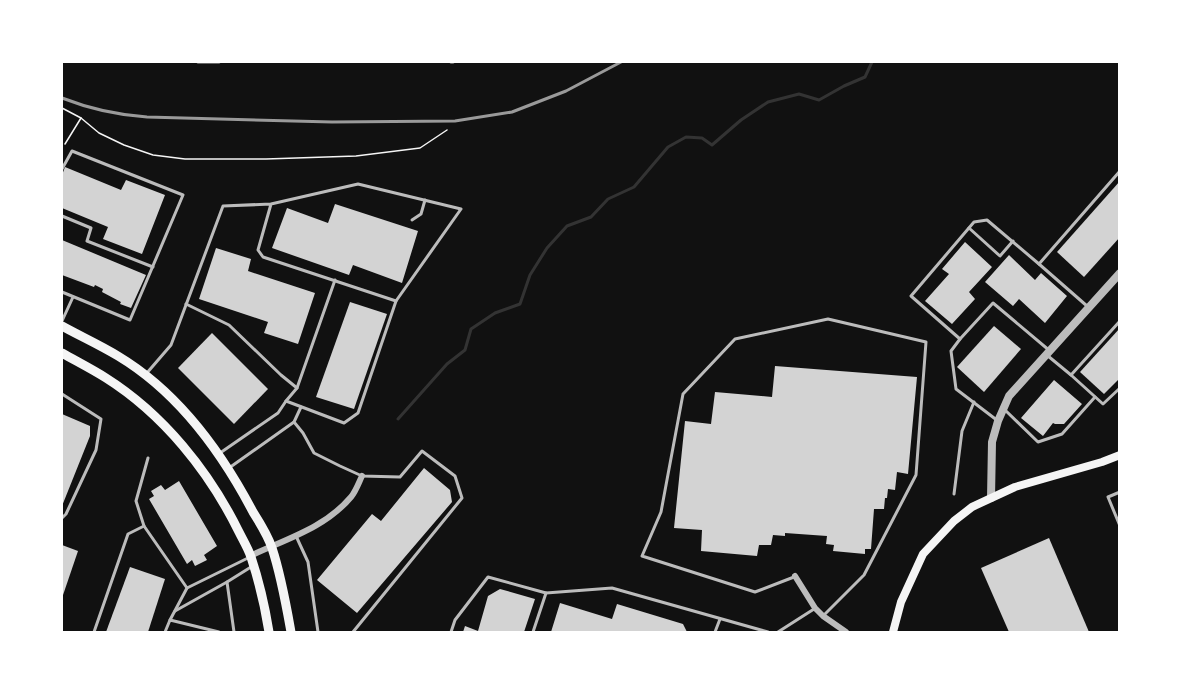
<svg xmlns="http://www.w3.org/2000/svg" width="1181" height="694" font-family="'Sofia Sans Condensed',sans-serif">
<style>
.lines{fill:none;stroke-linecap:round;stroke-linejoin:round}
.stream{stroke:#333;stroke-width:3}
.building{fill:#d3d3d3}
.path{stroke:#f5f5f5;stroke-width:1.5}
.service{stroke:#bcbcbc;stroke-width:3}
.minor{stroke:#bcbcbc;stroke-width:6}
.tertiary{stroke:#bcbcbc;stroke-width:8}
.secondary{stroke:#f5f5f5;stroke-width:8}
.primary{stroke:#f5f5f5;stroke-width:9}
.rail{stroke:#9a9a9a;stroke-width:3}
</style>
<rect width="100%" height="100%" fill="#111"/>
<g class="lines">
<polyline class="stream" points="398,419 447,364 465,350 471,329 495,313 520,304 530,275 547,248 567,226 591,217 608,199 634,187 668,147 686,137 702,138 712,145 741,120 768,102 799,94 819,100 844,86 865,77 872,62"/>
</g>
<g class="building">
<polygon points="65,167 121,190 126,180 165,195 142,254 103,239 108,227 62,208 62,175"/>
<polygon points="1120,181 1120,237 1084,277 1057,252"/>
<polygon points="335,204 418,231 402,283 353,265 349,275 272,248 287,208 328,223"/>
<polygon points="62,240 146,275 131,308 120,304 121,302 102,292 103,289 95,285 94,287 62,275"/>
<polygon points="965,242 992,267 969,292 975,299 952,324 925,301 949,274 942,269"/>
<polygon points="216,248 251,259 248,271 315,293 298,344 264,333 268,322 199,299"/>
<polygon points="1009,255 1035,280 1041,273 1067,296 1045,323 1019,299 1013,306 985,282"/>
<polygon points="350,302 387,314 354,409 316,397"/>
<polygon points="994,326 1021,349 984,392 957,367"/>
<polygon points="1120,328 1120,378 1104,394 1080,372"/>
<polygon points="212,333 268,389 234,424 178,368"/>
<polygon points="775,366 917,377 908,474 897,472 895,490 888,489 887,498 885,498 884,509 874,509 871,549 865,549 865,554 833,551 834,545 826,544 827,536 785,533 785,536 773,535 771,545 759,545 757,556 701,551 702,530 674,528 685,421 711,424 715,392 772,397"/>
<polygon points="1054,380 1082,404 1064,424 1055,424 1053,423 1043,436 1021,418"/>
<polygon points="62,414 90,426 90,436 62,506"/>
<polygon points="424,468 450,490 452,502 357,613 317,580 372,514 381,521"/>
<polygon points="179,481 217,546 204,555 207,560 195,566 192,560 187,564 149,499 154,496 151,491 161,485 165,490"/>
<polygon points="1049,538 1089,632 1009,632 981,568"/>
<polygon points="62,545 78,551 62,598"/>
<polygon points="130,567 165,579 148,632 106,632"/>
<polygon points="500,589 535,599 524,632 463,632 465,626 478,631 488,596"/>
<polygon points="560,603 612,619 617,604 683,624 687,632 551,632"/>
</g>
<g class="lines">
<g class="path">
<polyline points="62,108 81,118 99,133 124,145 153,155 185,159 266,159 356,156 420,148 447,130"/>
<polyline points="65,144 81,118"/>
</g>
<g class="service">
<polyline points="198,62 219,62"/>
<polyline points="451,62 453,62"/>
<polyline points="62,169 72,151 183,195 130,320 62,292"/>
<polyline points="62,216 91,228 87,241 153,267"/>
<polyline points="412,220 421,214 425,200"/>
<polyline points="969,228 1000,256 1013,241"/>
<polyline points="1039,264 987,220 974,222 911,296 960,339 993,303 1050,351"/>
<polyline points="186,304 229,325 281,375 297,388 286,401 344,423 358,413 396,301"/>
<polyline points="1087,306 1039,264 1120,171"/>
<polyline points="62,321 73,297"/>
<polyline points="960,339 951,351 956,389 998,421"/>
<polyline points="1048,356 1071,375 1120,321"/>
<polyline points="146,374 171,345 223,206 271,204 258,250 263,257 396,301 461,209 358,184 271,204"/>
<polyline points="1071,375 1103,404 1120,388"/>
<polyline points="297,388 335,280"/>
<polyline points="62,394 101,419 96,450 66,514 62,518"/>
<polyline points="301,407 294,422 303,433 314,453 340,466 362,476 400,477 422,451 455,476 462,498 353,632"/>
<polyline points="1005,410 1038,442 1062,434 1095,397"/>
<polyline points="220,453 278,413 286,401"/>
<polyline points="229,468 294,422"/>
<polyline points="1120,492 1108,497 1120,526"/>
<polyline points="954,494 962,431 974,402"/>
<polyline points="144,526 187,588 250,557"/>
<polyline points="296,536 308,562 318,632"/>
<polyline points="794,577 755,592 642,556 661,512 683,394 735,339 828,319 926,342 916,475 864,575 823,616"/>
<polyline points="175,611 227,582"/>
<polyline points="170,620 187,588"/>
<polyline points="94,632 128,534 144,526 136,501 148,458"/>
<polyline points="165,632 170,620 219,632"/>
<polyline points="234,632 227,582 251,567"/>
<polyline points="451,632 455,620 488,577 546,593 612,588 768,632"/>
<polyline points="533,632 546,593"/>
<polyline points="715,632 720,619"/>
<polyline points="778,632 814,609"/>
</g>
<g class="minor">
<path d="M 250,556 C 286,539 325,528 351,497 C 356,491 359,482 362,476"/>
<polyline points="795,576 815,608 823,616 846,632"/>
</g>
<polyline class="tertiary" points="991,498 992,442 998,421 1009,396 1120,273"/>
<polyline class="secondary" points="893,632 901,602 923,554 954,521 972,507 1015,487 1102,462 1120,455"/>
<g class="primary">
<path d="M 62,326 C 80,336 100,345 118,356 C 178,392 221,451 253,512 C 260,523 268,536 272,548 C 281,575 286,604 291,632"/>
<path d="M 62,353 C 76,361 92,369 106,378 C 163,414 209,471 239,532 C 243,540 248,548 251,557 C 259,581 265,607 269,632"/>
</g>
<path class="rail" d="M 62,98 C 90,109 117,115 147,117 L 332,122 L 455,121 L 512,112 L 566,91 L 621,62"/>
</g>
<rect width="1181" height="694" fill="none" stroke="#ffffff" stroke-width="126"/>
</svg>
